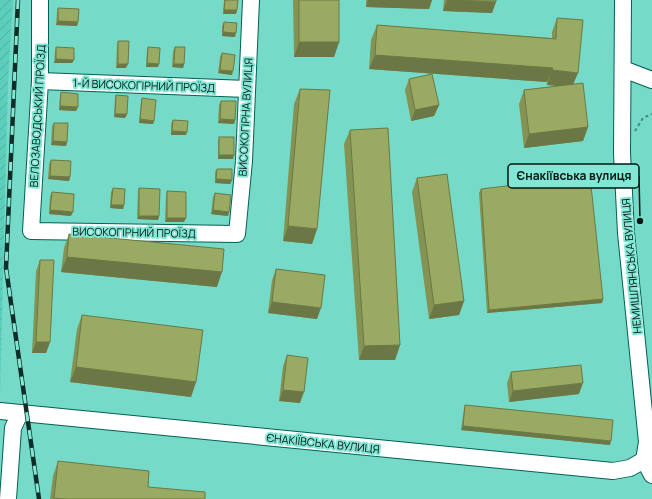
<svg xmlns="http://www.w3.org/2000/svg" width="652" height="499" font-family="Manrope,sans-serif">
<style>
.industrial{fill:url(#industrial-furrows)}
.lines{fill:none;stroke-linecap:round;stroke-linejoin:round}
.minor-casing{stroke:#016155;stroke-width:18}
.path{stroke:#45897c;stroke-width:2;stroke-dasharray:3 3;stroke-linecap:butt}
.minor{stroke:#fff;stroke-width:16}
.rail-casing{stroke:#0f2d27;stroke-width:4.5}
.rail{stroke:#82e7d4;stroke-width:3;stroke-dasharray:9;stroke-linecap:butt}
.wall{fill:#849354}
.shaded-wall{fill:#6b7845}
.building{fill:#99ab62;stroke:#6b7845}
.labels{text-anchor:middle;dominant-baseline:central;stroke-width:4;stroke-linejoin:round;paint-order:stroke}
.street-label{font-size:11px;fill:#021713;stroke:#82e7d4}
.leader{fill:none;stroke:#021713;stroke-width:1.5}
.callout-dot{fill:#021713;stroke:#82e7d4;stroke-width:1.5}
.callout{fill:#82e7d4;stroke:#021713;stroke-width:1.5}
.callout-label{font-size:12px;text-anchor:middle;font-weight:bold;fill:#021713}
</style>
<defs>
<pattern id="industrial-furrows" width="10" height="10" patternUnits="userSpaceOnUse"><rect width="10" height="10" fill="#5bcfbb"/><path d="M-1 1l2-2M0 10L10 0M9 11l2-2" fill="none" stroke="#4eb1a0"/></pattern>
</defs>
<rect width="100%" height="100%" fill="#75dac7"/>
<polygon class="industrial" points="0,0 13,0 8,82 0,393"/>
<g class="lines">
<g class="minor-casing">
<g id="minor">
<polyline points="40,0 40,81 31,231 237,234 244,161 251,0"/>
<polyline points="623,0 622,153 626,233 647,442 644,460"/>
<polyline points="623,69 652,80"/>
<polyline points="40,81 247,89"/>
<polyline points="0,411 613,471 630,468 644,460"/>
<polyline points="644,460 652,475"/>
<polyline points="8,499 13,428 20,413"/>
</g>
</g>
<polyline class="path" points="635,131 643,118 652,114"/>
<use href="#minor" class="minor"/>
<g class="rail-casing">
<polyline id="rail" points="18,0 6,268 39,499"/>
</g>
<use href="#rail" class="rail"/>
</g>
<g class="wall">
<polygon points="224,0 238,0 237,10 236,14 223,14"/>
<polygon points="293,0 339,0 339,42 334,57 294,57"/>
<polygon points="366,0 432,0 429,9 366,7"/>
<polygon points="444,0 496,0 492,13 443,11"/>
<polygon points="58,8 78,22 77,26 56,25 57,12"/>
<polygon points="557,18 574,84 588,127 583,141 524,148 519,104 524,90 558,86 547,85 547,82 369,69 371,40 377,25 552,38 552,32"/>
<polygon points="224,22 235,37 222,36 222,26"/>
<polygon points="118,41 126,68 116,68 117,45"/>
<polygon points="56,47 72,63 54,63 55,51"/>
<polygon points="148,47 158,67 146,67 147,51"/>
<polygon points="175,47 184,64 183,68 172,67 173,51"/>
<polygon points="222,53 232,75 218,73 220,57"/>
<polygon points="409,79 439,105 434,116 411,121 405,90"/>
<polygon points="300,89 317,229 312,244 283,241 294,104"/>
<polygon points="61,92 76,111 59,110 60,96"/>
<polygon points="116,95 127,114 125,118 114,117 115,99"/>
<polygon points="142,98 154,121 153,124 139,123 141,102"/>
<polygon points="221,101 235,120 234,124 218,123 219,105"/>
<polygon points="173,120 186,135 171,135 171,124"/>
<polygon points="54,123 67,142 66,146 51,145 52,126"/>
<polygon points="350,130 400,345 395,360 359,360 344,144"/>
<polygon points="219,137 233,159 218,159 218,141"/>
<polygon points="51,160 70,177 69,181 48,179 49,164"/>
<polygon points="217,169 232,180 230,184 215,183 215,172"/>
<polygon points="417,178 464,301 459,315 429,319 412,192"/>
<polygon points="113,188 124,205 123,209 110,208 111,192"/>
<polygon points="139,188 159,216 158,220 137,219 138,192"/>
<polygon points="481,189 603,299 602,303 487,313 479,193"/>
<polygon points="167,191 184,222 165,222 166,195"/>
<polygon points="52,192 71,216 49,214 50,196"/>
<polygon points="215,193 229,212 228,216 211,214 213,197"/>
<polygon points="69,234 217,287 61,272 64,248"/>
<polygon points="40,260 50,342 46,353 32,353 36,271"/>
<polygon points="276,269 317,319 268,313 272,280"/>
<polygon points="82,315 196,382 191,397 70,382 77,329"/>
<polygon points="287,355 300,403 279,401 283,366"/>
<polygon points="511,372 579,394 509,402 507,383"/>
<polygon points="465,405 610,445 461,430 464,409"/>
<polygon points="58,461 148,487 205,499 50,499 53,476"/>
</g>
<g class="shaded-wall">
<polygon points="368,0 432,0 429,9 366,7"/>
<polygon points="447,0 496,2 492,13 443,11"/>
<polygon points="224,10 237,10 236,14 223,14"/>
<polygon points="58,21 78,22 77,26 56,25"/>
<polygon points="223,32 236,33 235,37 222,36"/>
<polygon points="299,42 339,42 334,57 294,57"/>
<polygon points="375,55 553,68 547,82 369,69"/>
<polygon points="56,59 74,60 72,63 54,63"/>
<polygon points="147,63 159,64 158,67 146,67"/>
<polygon points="118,64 128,64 126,68 116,68"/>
<polygon points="174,64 184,64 183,68 172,67"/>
<polygon points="220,70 233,71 232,75 218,73"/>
<polygon points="552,70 578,73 572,87 547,85"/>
<polygon points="439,105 434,116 411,121 415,110"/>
<polygon points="60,106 78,107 76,111 59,110"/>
<polygon points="115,114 127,114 125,118 114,117"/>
<polygon points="140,119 154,121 153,124 139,123"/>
<polygon points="220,119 235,120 234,124 218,123"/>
<polygon points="588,127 583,141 524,148 529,134"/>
<polygon points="172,131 187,132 186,135 171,135"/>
<polygon points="53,141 67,142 66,146 51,145"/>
<polygon points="219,155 234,155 233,159 218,159"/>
<polygon points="50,176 70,177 69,181 48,179"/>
<polygon points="216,179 232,180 230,184 215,183"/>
<polygon points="111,205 124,205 123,209 110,208"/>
<polygon points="50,210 73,212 71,216 49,214"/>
<polygon points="213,210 229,212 228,216 211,214"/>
<polygon points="139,216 159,216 158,220 137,219"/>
<polygon points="167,218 186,218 184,222 165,222"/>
<polygon points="288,226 317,229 312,244 283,241"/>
<polygon points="67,257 222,272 217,287 61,272"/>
<polygon points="603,299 602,303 487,313 489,310"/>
<polygon points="464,301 459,315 429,319 434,305"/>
<polygon points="272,302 321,308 317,319 268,313"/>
<polygon points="36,342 50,342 46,353 32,353"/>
<polygon points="400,345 395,360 359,360 364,346"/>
<polygon points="76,367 196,382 191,397 70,382"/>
<polygon points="583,383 579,394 509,402 513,391"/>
<polygon points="283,390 304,392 300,403 279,401"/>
<polygon points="463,426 611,441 610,445 461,430"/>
</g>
<g class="building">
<polygon points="225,0 238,0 237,10 224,10"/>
<rect x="299" y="0" width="40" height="42"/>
<polygon points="452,0 496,0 496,2"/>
<polygon points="58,8 79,9 78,22 58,21"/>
<polygon points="557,18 583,20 578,73 552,70 553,68 375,55 377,25 556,39"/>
<polygon points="224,22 237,23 236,33 223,32"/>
<polygon points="118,41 129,41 128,64 118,64"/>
<polygon points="56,47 74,48 74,60 56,59"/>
<polygon points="148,47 160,48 159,64 147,63"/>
<polygon points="175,47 185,47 184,64 174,64"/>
<polygon points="222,53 235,55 233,71 220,70"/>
<polygon points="432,74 439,105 415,110 409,79"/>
<polygon points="583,83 588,127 529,134 524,90"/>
<polygon points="300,89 330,90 317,229 288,226"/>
<polygon points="61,92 78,94 78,107 60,106"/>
<polygon points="116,95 128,96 127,114 115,114"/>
<polygon points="142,98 156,100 154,121 140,119"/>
<polygon points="221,101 236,101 235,120 220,119"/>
<polygon points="173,120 188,121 187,132 172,131"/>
<polygon points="54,123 68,123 67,142 53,141"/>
<polygon points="388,128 400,345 364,346 350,130"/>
<rect x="219" y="137" width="15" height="18"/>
<polygon points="51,160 71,161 70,177 50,176"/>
<polygon points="217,169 232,169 232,180 216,179"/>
<polygon points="447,174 464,301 434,305 417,178"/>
<polygon points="590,176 603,299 489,310 481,189"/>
<polygon points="113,188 125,189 124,205 111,205"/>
<polygon points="139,188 160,189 159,216 139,216"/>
<polygon points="167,191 186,192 186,218 167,218"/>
<polygon points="52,192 74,194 73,212 50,210"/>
<polygon points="215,193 231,195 229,212 213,210"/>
<polygon points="69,234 224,249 222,272 67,257"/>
<polygon points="40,260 54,260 50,342 36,342"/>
<polygon points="276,269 325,275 321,308 272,302"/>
<polygon points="82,315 203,330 196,382 76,367"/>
<polygon points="287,355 308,358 304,392 283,390"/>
<polygon points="581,365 583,383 513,391 511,372"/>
<polygon points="465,405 613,420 611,441 463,426"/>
<polygon points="58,461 149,471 148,487 205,492 205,499 65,499 54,498"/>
</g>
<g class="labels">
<g class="street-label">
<text transform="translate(144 85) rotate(2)">1-Й ВИСОКОГІРНИЙ ПРОЇЗД</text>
<text transform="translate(37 116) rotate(-87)">ВЕЛОЗАВОДСЬКИЙ ПРОЇЗД</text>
<text transform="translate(245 117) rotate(-87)">ВИСОКОГІРНА ВУЛИЦЯ</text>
<text transform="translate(134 232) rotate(1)">ВИСОКОГІРНИЙ ПРОЇЗД</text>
<text transform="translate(631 266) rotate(-95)">НЕМИШЛЯНСЬКА ВУЛИЦЯ</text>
<text transform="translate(323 443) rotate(6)">ЄНАКІЇВСЬКА ВУЛИЦЯ</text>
</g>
</g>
<path class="leader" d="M640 221L639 176"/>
<circle class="callout-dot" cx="640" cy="221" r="4"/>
<rect class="callout" x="508" y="164" width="131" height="24" rx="4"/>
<g class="callout-label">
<text x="574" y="180">Єнакіївська вулиця</text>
</g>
</svg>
